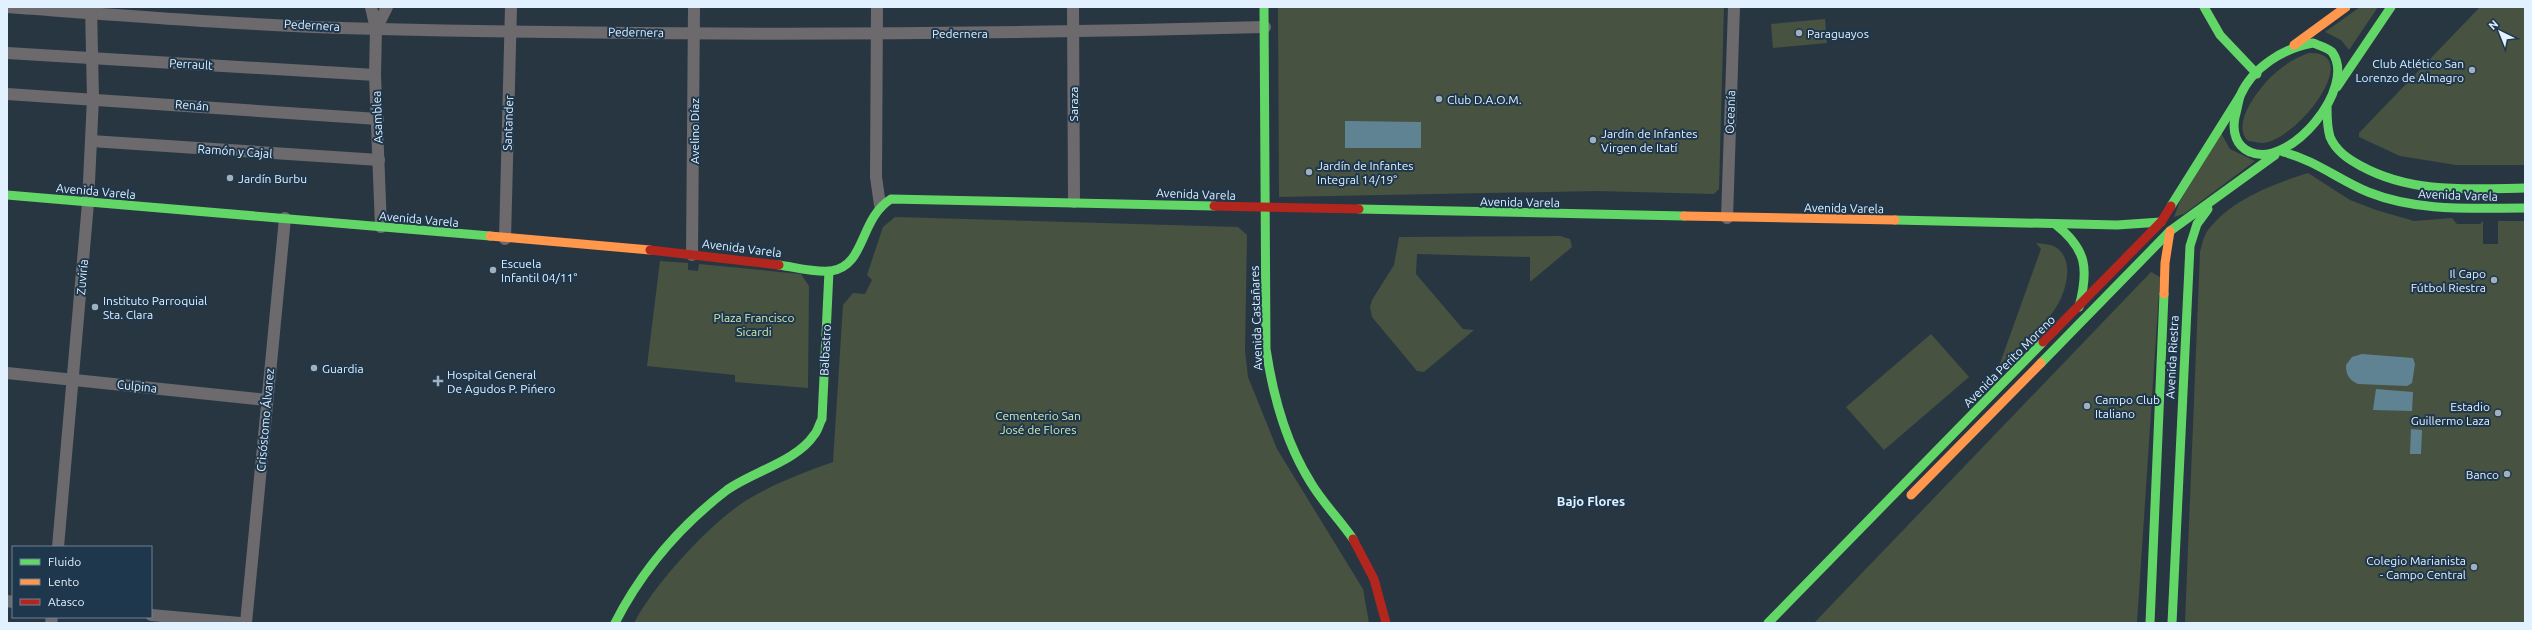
<svg xmlns="http://www.w3.org/2000/svg" width="2532" height="630" font-family="Ubuntu,sans-serif">
<style>
.green{fill:#475241}
.water{fill:#608394}
.lines{fill:none;stroke-linecap:round;stroke-linejoin:round}
.street{stroke:#6c6a6c;stroke-width:12}
.fast{stroke:#63d668;stroke-width:9}
.slow{stroke:#ff974d;stroke-width:9}
.jam{stroke:#b3261e;stroke-width:9}
.poi-dot{fill:#a1b0bd;stroke:#1e374c;stroke-width:1.5}
.labels{text-anchor:middle;dominant-baseline:central;stroke-width:4;stroke-linejoin:round;paint-order:stroke}
.street-label{font-size:12px;fill:#e2f1ff;stroke:#1e374c}
.poi-label{font-size:12px;fill:#e2f1ff;stroke:#1e374c;text-anchor:start}
.park-label{font-size:12px;fill:#d3ebb3;stroke:#1e374c}
.neighbourhood-label{font-size:13px;font-weight:bold;fill:#e2f1ff;stroke:#1e374c}
</style>
<rect width="100%" height="100%" fill="#283642"/>
<g class="green">
<polygon points="1278,7 1724,7 1719,189 1714,194 1597,191 1279,197"/>
<polygon points="2360,7 2378,7 2349,50 2341,40 2325,32"/>
<polygon points="2480,7 2525,7 2525,165 2456,165 2400,156 2359,137 2359,133"/>
<polygon points="1825,19 1827,43 1773,48 1771,24"/>
<path d="M 2309,53 C 2365,51 2299,139 2263,143 C 2258,143 2252,141 2248,141 C 2229,123 2264,81 2279,70 C 2288,62 2298,57 2309,53 Z"/>
<polygon points="2221,133 2230,149 2255,161 2184,214 2174,217 2180,201"/>
<path d="M 2308,173 L 2350,200 L 2376,210 L 2414,221 L 2452,218 L 2457,224 L 2480,224 L 2483,221 L 2483,244 L 2498,244 L 2498,221 L 2525,221 L 2525,623 L 2185,623 L 2200,252 C 2202,245 2204,235 2208,230 C 2232,199 2273,184 2308,173 Z"/>
<path d="M 895,217 L 1238,227 L 1247,235 L 1245,351 L 1248,377 L 1277,449 L 1363,589 L 1369,623 L 634,623 C 655,583 713,519 752,497 C 778,482 805,472 833,462 L 843,305 L 853,293 L 865,294 L 872,280 L 867,275 L 883,227 Z"/>
<polygon points="1560,236 1570,239 1572,247 1530,282 1530,257 1417,254 1416,274 1463,329 1474,330 1424,372 1417,371 1372,317 1370,307 1372,300 1394,265 1399,237"/>
<path d="M 2036,243 C 2043,244 2052,244 2057,248 C 2076,262 2065,296 2053,312 C 2037,331 2017,348 1999,366 L 2041,249 Z"/>
<polygon points="660,261 688,263 688,270 698,271 699,264 801,274 809,286 808,388 735,382 735,375 647,366"/>
<polygon points="2151,272 2160,277 2137,623 1814,623"/>
<polygon points="1931,334 1969,377 1884,450 1846,407"/>
</g>
<g class="water">
<polygon points="1345,121 1421,122 1421,148 1345,148"/>
<path d="M 2362,354 L 2413,358 L 2415,364 L 2412,383 L 2407,386 L 2358,384 C 2349,380 2346,375 2346,365 L 2352,357 Z"/>
<polygon points="2376,389 2413,392 2412,411 2373,410"/>
<polygon points="2411,429 2422,430 2421,454 2410,454"/>
</g>
<g class="lines">
<g class="street">
<path d="M 7,7 C 131,16 255,26 379,29 C 674,36 970,35 1265,27"/>
<polyline points="371,7 376,29 375,75 381,227"/>
<polyline points="877,7 876,177 880,205"/>
<polyline points="1073,7 1074,202"/>
<polyline points="376,29 387,7"/>
<polyline points="7,53 375,75"/>
<polyline points="7,94 378,119"/>
<polyline points="91,141 379,160"/>
<polyline points="1727,218 1734,7"/>
<polyline points="505,239 511,7"/>
<polyline points="692,255 694,7"/>
<polyline points="7,373 267,400"/>
<polyline points="58,547 88,203 93,98 91,7"/>
<polyline points="7,601 13,602"/>
<polyline points="151,615 240,623"/>
<polyline points="51,623 52,617"/>
<polyline points="246,623 285,218"/>
</g>
<g class="fast">
<path d="M 1264,7 L 1266,349 C 1273,396 1285,442 1311,483 C 1323,503 1340,520 1353,539"/>
<polyline points="2204,7 2220,35 2257,74"/>
<path d="M 2313,43 C 2318,45 2328,48 2332,52 C 2358,87 2289,170 2250,152 C 2236,146 2232,132 2235,117 C 2237,110 2238,103 2240,96 C 2252,68 2283,48 2313,43 Z"/>
<polyline points="2337,87 2391,7"/>
<path d="M 2327,107 C 2327,117 2327,127 2330,137 C 2336,151 2348,159 2361,166 C 2412,194 2469,189 2525,188"/>
<path d="M 2283,152 C 2315,160 2339,180 2368,192 C 2418,212 2472,208 2525,208"/>
<polyline points="7,195 490,236"/>
<polyline points="2171,206 2240,96"/>
<polyline points="1359,209 1684,216"/>
<polyline points="1895,220 2117,225 2161,222"/>
<path d="M 2055,224 C 2087,249 2089,269 2079,307"/>
<path d="M 779,265 C 794,267 815,273 831,271 C 866,266 859,219 891,199 L 1214,206"/>
<polyline points="2041,363 2170,231 2275,155"/>
<path d="M 615,623 C 642,570 680,526 727,490 C 752,472 797,461 814,435 C 818,431 819,424 822,419 L 829,271"/>
<polyline points="1768,623 2043,342"/>
<polyline points="2150,623 2164,294"/>
<polyline points="2172,623 2190,246 2197,224 2208,209"/>
</g>
<g class="slow">
<polyline points="2294,45 2346,7"/>
<polyline points="1684,216 1895,220"/>
<polyline points="490,236 650,250"/>
<polyline points="2164,294 2165,263 2170,231"/>
<polyline points="1911,495 2041,363"/>
</g>
<g class="jam">
<polyline points="1214,206 1359,209"/>
<polyline points="650,250 779,265"/>
<polyline points="2043,342 2161,222 2171,206"/>
<polyline points="1353,539 1374,579 1386,623"/>
</g>
</g>
<g class="poi-dot">
<circle cx="1799" cy="33" r="4"/>
<circle cx="2472" cy="70" r="4"/>
<circle cx="1439" cy="99" r="4"/>
<circle cx="1593" cy="140" r="4"/>
<circle cx="1309" cy="172" r="4"/>
<circle cx="230" cy="178" r="4"/>
<circle cx="493" cy="270" r="4"/>
<circle cx="2494" cy="280" r="4"/>
<circle cx="95" cy="307" r="4"/>
<circle cx="314" cy="368" r="4"/>
<path d="M436 375h4v4h4v4h-4v4h-4v-4h-4v-4h4z"/>
<circle cx="2087" cy="406" r="4"/>
<circle cx="2498" cy="413" r="4"/>
<circle cx="2507" cy="474" r="4"/>
<circle cx="2474" cy="567" r="4"/>
</g>
<g class="labels">
<g class="street-label">
<text transform="translate(312 25) rotate(3)">Pedernera</text>
<text transform="translate(636 32) rotate(1)">Pedernera</text>
<text x="960" y="33">Pedernera</text>
<text transform="translate(191 64) rotate(3)">Perrault</text>
<text transform="translate(1073 104) rotate(-90)">Saraza</text>
<text transform="translate(192 105) rotate(4)">Renán</text>
<text transform="translate(1730 112) rotate(-88)">Oceanía</text>
<text transform="translate(377 117) rotate(-92)">Asamblea</text>
<text transform="translate(508 123) rotate(-88)">Santander</text>
<text transform="translate(694 131) rotate(-90)">Avelino Díaz</text>
<text transform="translate(235 151) rotate(4)">Ramón y Cajal</text>
<text transform="translate(96 191) rotate(5)">Avenida Varela</text>
<text transform="translate(1196 194) rotate(2)">Avenida Varela</text>
<text transform="translate(2458 195) rotate(2)">Avenida Varela</text>
<text transform="translate(1520 202) rotate(1)">Avenida Varela</text>
<text transform="translate(1844 208) rotate(1)">Avenida Varela</text>
<text transform="translate(419 219) rotate(5)">Avenida Varela</text>
<text transform="translate(742 248) rotate(7)">Avenida Varela</text>
<text transform="translate(82 277) rotate(-85)">Zuviría</text>
<text transform="translate(1256 318) rotate(-92)">Avenida Castañares</text>
<text transform="translate(825 350) rotate(-87)">Balbastro</text>
<text transform="translate(2172 357) rotate(-87)">Avenida Riestra</text>
<text transform="translate(2009 361) rotate(-45)">Avenida Perito Moreno</text>
<text transform="translate(137 386) rotate(6)">Culpina</text>
<text transform="translate(265 420) rotate(-85)">Crisóstomo Álvarez</text>
</g>
<g class="poi-label">
<text x="1807" y="33">Paraguayos</text>
<text x="2464" y="63" text-anchor="end">Club Atlético San<tspan x="2464" dy="14">Lorenzo de Almagro</tspan></text>
<text x="1447" y="99">Club D.A.O.M.</text>
<text x="1601" y="133">Jardín de Infantes<tspan x="1601" dy="14">Virgen de Itatí</tspan></text>
<text x="1317" y="165">Jardín de Infantes<tspan x="1317" dy="14">Integral 14/19°</tspan></text>
<text x="238" y="178">Jardín Burbu</text>
<text x="501" y="263">Escuela<tspan x="501" dy="14">Infantil 04/11°</tspan></text>
<text x="2486" y="273" text-anchor="end">Il Capo<tspan x="2486" dy="14">Fútbol Riestra</tspan></text>
<text x="103" y="300">Instituto Parroquial<tspan x="103" dy="14">Sta. Clara</tspan></text>
<text x="322" y="368">Guardia</text>
<text x="447" y="374">Hospital General<tspan x="447" dy="14">De Agudos P. Pińero</tspan></text>
<text x="2095" y="399">Campo Club<tspan x="2095" dy="14">Italiano</tspan></text>
<text x="2490" y="406" text-anchor="end">Estadio<tspan x="2490" dy="14">Guillermo Laza</tspan></text>
<text x="2499" y="474" text-anchor="end">Banco</text>
<text x="2466" y="560" text-anchor="end">Colegio Marianista<tspan x="2466" dy="14">- Campo Central</tspan></text>
</g>
<g class="park-label">
<text x="754" y="317">Plaza Francisco<tspan x="754" dy="14">Sicardi</tspan></text>
<text x="1038" y="415">Cementerio San<tspan x="1038" dy="14">José de Flores</tspan></text>
</g>
<g class="neighbourhood-label">
<text x="1591" y="501">Bajo Flores</text>
</g>
</g>
<rect width="2532" height="630" fill="none" stroke="#e2f1ff" stroke-width="16"/>
<rect x="12" y="546" width="140" height="72" fill="#1e374c" stroke="#6c8194"/>
<rect x="20" y="559" width="20" height="6" fill="#63d668" stroke="#6c8194"/>
<text x="48" y="566" font-size="12" fill="#e2f1ff">Fluido</text>
<rect x="20" y="579" width="20" height="6" fill="#ff974d" stroke="#6c8194"/>
<text x="48" y="586" font-size="12" fill="#e2f1ff">Lento</text>
<rect x="20" y="599" width="20" height="6" fill="#b3261e" stroke="#6c8194"/>
<text x="48" y="606" font-size="12" fill="#e2f1ff">Atasco</text>
<g transform="translate(2500 32) rotate(317)" stroke="#1e374c" stroke-width="3" paint-order="stroke">
<path d="M0-3L7 15L0 10L-7 15Z" fill="#e2f1ff"/>
<text y="-6" font-size="11" font-weight="bold" text-anchor="middle" fill="#e2f1ff">N</text>
</g>
</svg>
